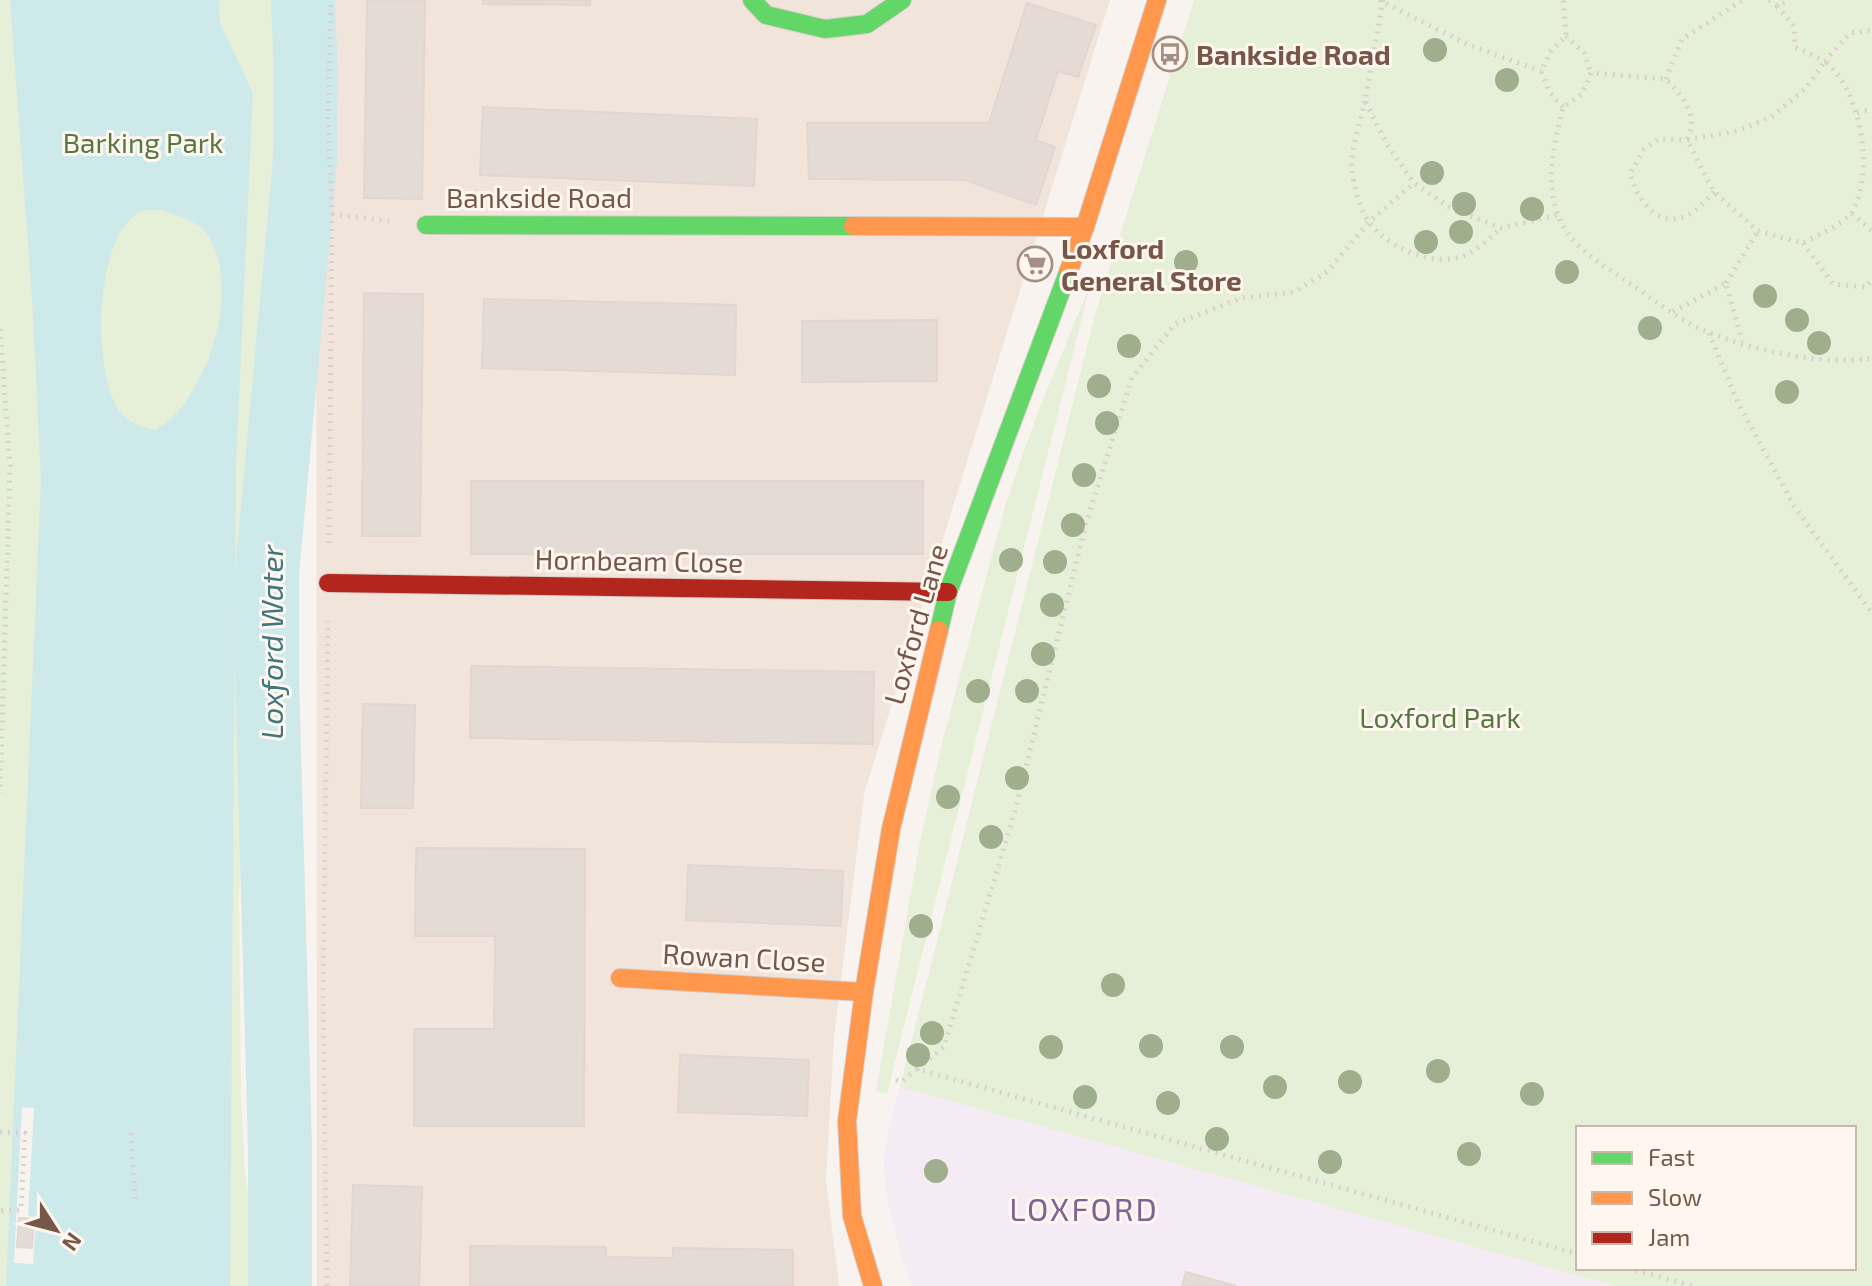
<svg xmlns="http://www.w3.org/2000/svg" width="1872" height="1286" font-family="'Exo 2',sans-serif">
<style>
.residential{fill:#f1e5db}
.education{fill:#f4ebf4}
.green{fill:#e6efd8;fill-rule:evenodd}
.water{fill:#cee9e9;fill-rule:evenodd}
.pier{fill:#f8f3ee}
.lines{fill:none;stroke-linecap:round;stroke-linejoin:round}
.river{stroke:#cee9e9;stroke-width:64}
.building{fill:#e5dbd5;stroke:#e1d6d0;stroke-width:2}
.fast-casing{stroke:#d8cec9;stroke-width:20}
.slow-casing{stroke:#d8cec9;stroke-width:20}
.jam-casing{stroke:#d8cec9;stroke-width:20}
.path{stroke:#dad1ce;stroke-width:5;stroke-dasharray:2 6;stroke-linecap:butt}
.fast{stroke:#63d668;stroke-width:18}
.slow{stroke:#ff974d;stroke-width:18}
.jam{stroke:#b3261e;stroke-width:18}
.tree{fill:#9faf8e}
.labels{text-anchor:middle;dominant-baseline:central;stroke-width:6;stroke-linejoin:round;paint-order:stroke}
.poi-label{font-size:28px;font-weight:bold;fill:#78574b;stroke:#fff7ef;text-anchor:start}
.park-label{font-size:28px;fill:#567840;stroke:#fff7ef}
.street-label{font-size:28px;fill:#78574b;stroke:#fff7ef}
.water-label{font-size:30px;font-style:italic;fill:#3e787d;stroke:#fff7ef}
.quarter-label{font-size:32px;letter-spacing:2px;fill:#7f6394;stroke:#fff7ef}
</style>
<rect width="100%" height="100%" fill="#f8f3ee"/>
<polygon class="residential" points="316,0 1110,0 864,794 834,1037 826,1181 839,1286 317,1286"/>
<polygon class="education" points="900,1087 1615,1286 912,1286 900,1250 885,1190 884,1161 888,1130"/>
<g class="green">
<polygon points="0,0 273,0 275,23 287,48 288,101 278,227 250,494 239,902 241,1095 245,1172 262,1286 0,1286"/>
<path d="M 1194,0 L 1872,0 L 1872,1286 L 1615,1286 L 900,1087 L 1097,308 ZM 1578,1128 L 1854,1128 L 1854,1268 L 1578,1268 Z"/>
<polygon points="1090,285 887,1094 876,1091 919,847 941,747 1005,506 1036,417"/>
</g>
<path class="water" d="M 10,0 L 219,0 L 220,23 L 253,93 L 236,464 L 230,1286 L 6,1286 L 41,480 L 32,298 ZM 162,210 C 177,216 194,219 205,232 C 245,281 208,400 156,430 C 143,428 133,425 123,415 C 90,382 93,229 143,211 C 148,209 156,210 162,210 Z"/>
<polygon class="pier" points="22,1107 34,1108 28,1216 36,1217 33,1264 14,1263"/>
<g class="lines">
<polyline class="river" points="280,1286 280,1146 267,678 267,574 305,160 306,75 303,0"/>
</g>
<g class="building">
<polygon points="367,0 425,0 422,199 364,198"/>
<polygon points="483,0 590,0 590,5 483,4"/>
<polygon points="1027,3 1096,25 1078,77 1058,71 1036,140 1055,147 1036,205 965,180 809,179 807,123 989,123"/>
<polygon points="483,107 757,119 754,186 480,175"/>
<polygon points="364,293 423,294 420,536 362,536"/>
<polygon points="484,299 736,305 735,375 482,368"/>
<polygon points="937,320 937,381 802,382 802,321"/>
<rect x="471" y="481" width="452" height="73"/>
<polygon points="471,666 874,672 873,744 470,738"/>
<polygon points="363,704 415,705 413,808 361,808"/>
<polygon points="416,848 585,849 584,1126 414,1126 414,1029 494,1029 495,936 415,936"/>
<polygon points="688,865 843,871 841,926 686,920"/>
<polygon points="680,1055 809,1060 807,1116 678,1112"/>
<polygon points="353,1185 422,1187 419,1286 350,1286"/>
<polygon points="19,1218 34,1219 32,1248 17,1247"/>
<polygon points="470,1246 606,1247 606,1257 673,1258 673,1248 793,1250 793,1286 470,1286"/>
<polygon points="1186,1272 1236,1286 1182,1286"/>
</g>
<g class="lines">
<g class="fast-casing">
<g id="fast">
<polyline points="752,0 766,15 825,29 867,24 902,0"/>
<polyline points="426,225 853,226"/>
<polyline points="939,630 948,592 1069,270"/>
</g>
</g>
<g class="slow-casing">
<g id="slow">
<polyline points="853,226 1085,227"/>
<polyline points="1069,270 1085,227 1157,0"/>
<polyline points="620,978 864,992"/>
<polyline points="873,1286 852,1216 847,1121 864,992 891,829 939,630"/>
</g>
</g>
<g class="jam-casing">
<polyline id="jam" points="328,583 948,592"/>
</g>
<g class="path">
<polyline points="1379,0 1469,45 1541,71"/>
<polyline points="1383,0 1365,101 1388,146 1414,183 1452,209 1501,228 1558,215"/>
<polyline points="1769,0 1777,6 1789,0"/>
<polyline points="1777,6 1794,26 1795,47 1825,61 1850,33 1872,30"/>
<polyline points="1566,36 1584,53 1591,73"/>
<polyline points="1666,79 1682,39 1743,0"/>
<path d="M 1365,101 C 1361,120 1350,150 1352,168 C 1353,184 1359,208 1368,221 C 1389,250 1439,271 1472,252 C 1482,246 1492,236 1501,228"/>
<polyline points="1563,107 1550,93 1541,71 1551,51 1566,36 1563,0"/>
<polyline points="1857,113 1872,109"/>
<path d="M 1714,192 C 1707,199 1699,209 1690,214 C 1659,231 1637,200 1630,174 L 1644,149 L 1659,139 L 1687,140 L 1737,131 L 1771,117 L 1806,88 L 1825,61 C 1858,88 1872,158 1858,198 C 1856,203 1854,210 1851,214 C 1839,226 1818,235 1803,243 L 1758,231 L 1714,192 L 1687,140 C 1699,113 1683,98 1666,79 L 1591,73 L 1582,94 L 1563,107 C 1555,144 1544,178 1558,215 C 1569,245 1597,261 1622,278 C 1650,297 1679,321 1710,333 C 1757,351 1823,366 1872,358"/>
<polyline points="1852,213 1872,231"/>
<polyline points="332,214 389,221"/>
<polyline points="1803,243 1833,284 1866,287 1872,279"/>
<polyline points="1726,283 1758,231"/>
<polyline points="1673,312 1726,283 1742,341"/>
<polyline points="0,329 10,466 0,793"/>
<polyline points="1709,333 1739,405 1794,506 1872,613"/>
<polyline points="329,543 332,214 328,122 331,0"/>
<polyline points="917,1069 944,1047 1015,811 1086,523 1132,378 1175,324 1241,298 1294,292 1327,272 1369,222 1414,183"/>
<polyline points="896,1080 901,1082 917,1069 1578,1254"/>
<polyline points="0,1132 25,1133 21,1210 0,1211"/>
<polyline points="131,1133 135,1199"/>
<polyline points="1628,1268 1692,1286"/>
<polyline points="327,1286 323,993 328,621"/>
</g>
<use href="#fast" class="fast"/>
<use href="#slow" class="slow"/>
<use href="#jam" class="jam"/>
</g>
<g class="tree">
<circle cx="1435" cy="50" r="12"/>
<circle cx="1507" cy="80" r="12"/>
<circle cx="1432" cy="173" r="12"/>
<circle cx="1464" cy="204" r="12"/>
<circle cx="1532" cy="209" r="12"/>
<circle cx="1461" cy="232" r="12"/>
<circle cx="1426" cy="242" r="12"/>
<circle cx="1186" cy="262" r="12"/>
<circle cx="1567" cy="272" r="12"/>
<circle cx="1765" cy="296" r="12"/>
<circle cx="1797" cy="320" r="12"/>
<circle cx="1650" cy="328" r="12"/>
<circle cx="1819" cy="343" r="12"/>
<circle cx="1129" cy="346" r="12"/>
<circle cx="1099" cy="386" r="12"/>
<circle cx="1787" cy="392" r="12"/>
<circle cx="1107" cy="423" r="12"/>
<circle cx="1084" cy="475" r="12"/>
<circle cx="1073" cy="525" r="12"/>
<circle cx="1011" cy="560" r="12"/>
<circle cx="1055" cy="562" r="12"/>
<circle cx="1052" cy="605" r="12"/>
<circle cx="1043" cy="654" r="12"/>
<circle cx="978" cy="691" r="12"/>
<circle cx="1027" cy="691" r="12"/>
<circle cx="1017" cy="778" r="12"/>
<circle cx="948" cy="797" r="12"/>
<circle cx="991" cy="837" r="12"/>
<circle cx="921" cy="926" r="12"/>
<circle cx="1113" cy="985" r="12"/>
<circle cx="932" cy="1033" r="12"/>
<circle cx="1151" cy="1046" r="12"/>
<circle cx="1051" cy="1047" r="12"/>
<circle cx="1232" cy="1047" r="12"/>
<circle cx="918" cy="1055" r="12"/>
<circle cx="1438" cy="1071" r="12"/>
<circle cx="1350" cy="1082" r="12"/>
<circle cx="1275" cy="1087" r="12"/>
<circle cx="1532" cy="1094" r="12"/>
<circle cx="1085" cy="1097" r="12"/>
<circle cx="1168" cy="1103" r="12"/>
<circle cx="1217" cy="1139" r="12"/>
<circle cx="1469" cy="1154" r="12"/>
<circle cx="1330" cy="1162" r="12"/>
<circle cx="936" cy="1171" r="12"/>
</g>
<defs>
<g id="bus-ring" transform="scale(1.8)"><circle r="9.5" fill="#fff7ef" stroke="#a58e84" stroke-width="1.5"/><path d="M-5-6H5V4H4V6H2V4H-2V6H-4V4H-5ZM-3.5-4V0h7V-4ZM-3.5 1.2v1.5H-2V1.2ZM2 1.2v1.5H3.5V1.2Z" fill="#a58e84"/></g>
<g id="supermarket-ring" transform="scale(1.8)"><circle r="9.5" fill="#fff7ef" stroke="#a58e84" stroke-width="1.5"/><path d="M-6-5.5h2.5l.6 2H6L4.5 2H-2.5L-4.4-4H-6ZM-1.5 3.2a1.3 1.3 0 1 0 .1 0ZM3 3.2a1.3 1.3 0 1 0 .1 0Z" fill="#a58e84"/></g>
</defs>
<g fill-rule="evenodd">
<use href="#bus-ring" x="1170" y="54"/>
<use href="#supermarket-ring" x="1035" y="264"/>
</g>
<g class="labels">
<g class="poi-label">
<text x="1196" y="54">Bankside Road</text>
<text x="1061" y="248">Loxford<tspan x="1061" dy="32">General Store</tspan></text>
</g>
<g class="park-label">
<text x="143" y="142">Barking Park</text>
<text x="1440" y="717">Loxford Park</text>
</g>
<g class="street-label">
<text x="539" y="197">Bankside Road</text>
<text transform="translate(639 560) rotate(1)">Hornbeam Close</text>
<text transform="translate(915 624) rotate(-74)">Loxford Lane</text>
<text transform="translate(744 957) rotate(3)">Rowan Close</text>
</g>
<g class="water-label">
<text transform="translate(271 642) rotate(-90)">Loxford Water</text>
</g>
<g class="quarter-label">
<text x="1084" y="1208">LOXFORD</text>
</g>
</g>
<rect x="1576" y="1126" width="280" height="144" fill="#fff7ef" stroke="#c9b7ad" stroke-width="2"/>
<rect x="1592" y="1152" width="40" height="12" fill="#63d668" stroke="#c9b7ad" stroke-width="2"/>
<text x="1648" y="1166" font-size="24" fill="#78574b">Fast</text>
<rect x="1592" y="1192" width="40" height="12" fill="#ff974d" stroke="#c9b7ad" stroke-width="2"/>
<text x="1648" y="1206" font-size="24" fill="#78574b">Slow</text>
<rect x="1592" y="1232" width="40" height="12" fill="#b3261e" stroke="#c9b7ad" stroke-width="2"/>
<text x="1648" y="1246" font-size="24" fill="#78574b">Jam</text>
<g transform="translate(56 1230) rotate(126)" stroke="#fff7ef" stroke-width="6" paint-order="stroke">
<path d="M0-6L14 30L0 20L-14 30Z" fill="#78574b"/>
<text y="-12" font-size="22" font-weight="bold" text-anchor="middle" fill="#78574b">N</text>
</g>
</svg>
